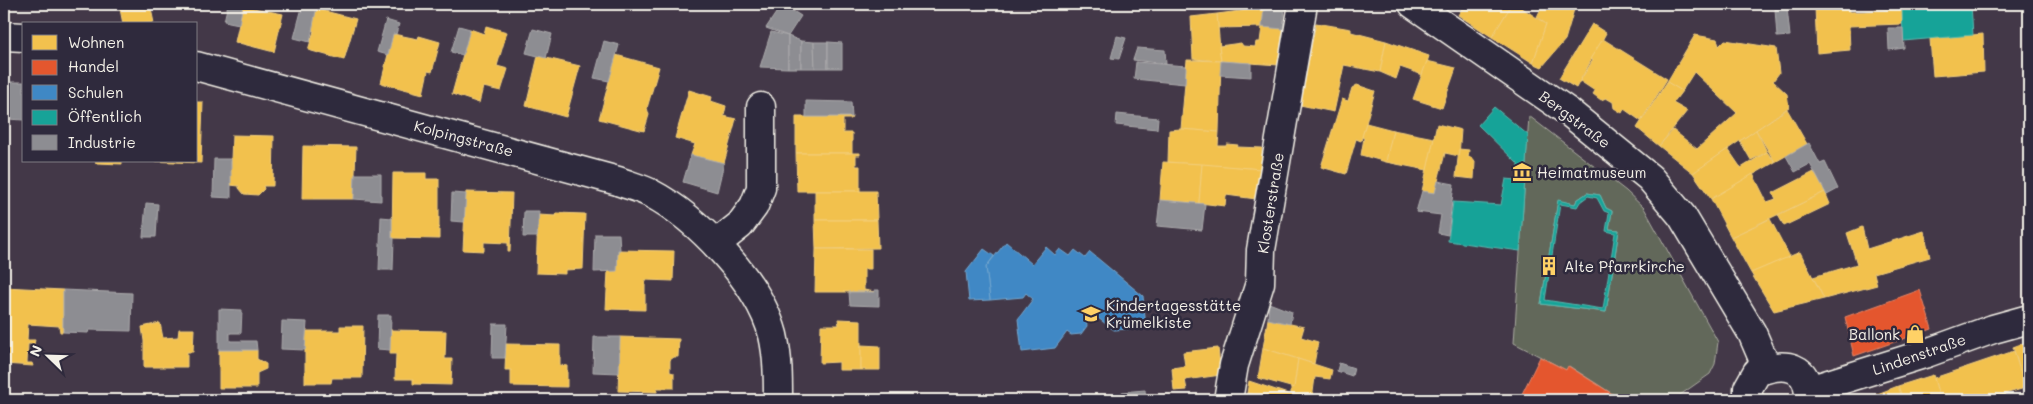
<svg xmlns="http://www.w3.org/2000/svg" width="2033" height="404" font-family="Mali,sans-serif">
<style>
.green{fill:#62675a;stroke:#abaca1;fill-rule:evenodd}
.homes{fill:#f2c14e;stroke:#f3cf7c}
.shops{fill:#e4572e;stroke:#e98566}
.schools{fill:#3f88c5;stroke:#75a8d0}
.public{fill:#17a398;stroke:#59bab0;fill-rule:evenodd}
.industry{fill:#8d8d92;stroke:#acabac}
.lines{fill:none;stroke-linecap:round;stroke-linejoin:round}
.minor-casing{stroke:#f4f1e8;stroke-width:31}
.minor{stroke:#2f2a3d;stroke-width:28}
.labels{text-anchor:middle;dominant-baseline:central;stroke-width:5;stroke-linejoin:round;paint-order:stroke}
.street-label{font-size:15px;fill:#f4f1e8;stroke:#2f2a3d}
.poi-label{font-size:15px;fill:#f4f1e8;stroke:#2f2a3d;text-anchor:start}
</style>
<rect width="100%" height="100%" fill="#433848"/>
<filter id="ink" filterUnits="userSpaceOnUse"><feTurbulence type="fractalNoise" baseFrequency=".02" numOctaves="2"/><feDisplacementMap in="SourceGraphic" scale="10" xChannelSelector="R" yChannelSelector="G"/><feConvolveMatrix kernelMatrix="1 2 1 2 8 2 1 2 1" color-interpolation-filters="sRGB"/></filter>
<g filter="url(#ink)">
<path class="green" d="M 1529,116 L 1626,191 L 1644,208 L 1718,342 L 1715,364 L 1710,374 L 1673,400 L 1622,400 L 1569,366 L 1566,370 L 1514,343 ZM 1587,193 L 1600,195 L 1606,208 L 1612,211 L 1609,229 L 1619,230 L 1606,312 L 1541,304 L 1558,201 L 1575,204 L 1577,200 Z"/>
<g class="homes">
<polygon points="119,4 150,4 154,23 123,24"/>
<polygon points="1465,4 1512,4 1492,37 1458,15"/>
<polygon points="1512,4 1516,4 1546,24 1533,63 1492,37"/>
<polygon points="1543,4 1572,4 1571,5 1575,6 1565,40 1542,67 1533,63 1546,24 1537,17"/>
<polygon points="1849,5 1849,12 1902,9 1902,24 1849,26 1850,50 1817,53 1815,7"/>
<polygon points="243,6 283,14 274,52 235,42"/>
<polygon points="1264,8 1262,27 1218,28 1217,14"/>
<polygon points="317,9 356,19 344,60 308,50 314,31 311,30"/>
<polygon points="1217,14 1221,61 1193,59 1191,17"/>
<polygon points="1316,23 1351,29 1351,32 1386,41 1380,72 1344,65 1334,112 1300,105"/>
<polygon points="1592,24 1606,33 1576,88 1559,78"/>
<polygon points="486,26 507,32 497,66 508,69 501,91 483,87 479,103 452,94 470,29 484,34"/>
<polygon points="1262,27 1283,29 1279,65 1221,61 1219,46 1241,43 1243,46 1255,47 1256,42 1260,42"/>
<polygon points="393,34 418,39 419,36 440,42 432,72 428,71 423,94 381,83"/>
<polygon points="1983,34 1984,72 1933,76 1930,39"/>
<polygon points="1695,35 1717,39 1719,46 1725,40 1776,48 1779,73 1773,81 1787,94 1789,107 1693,173 1659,146 1673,130 1697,149 1737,113 1694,72 1682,91 1667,82"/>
<polygon points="1603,39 1667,79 1641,121 1624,109 1622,113 1614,108 1613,102 1606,98 1601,100 1593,94 1595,91 1580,81 1593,60 1590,59"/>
<polygon points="1386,41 1429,56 1423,75 1400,67 1396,79 1380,72"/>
<polygon points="616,55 659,67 647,108 649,115 644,131 599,119"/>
<polygon points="538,56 580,66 566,117 526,106"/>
<polygon points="1187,60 1221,61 1219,132 1181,129"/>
<polygon points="1427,61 1456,68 1442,108 1413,99"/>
<polygon points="1667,82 1682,91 1673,103 1687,111 1659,146 1637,128"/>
<polygon points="1357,85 1375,91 1361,141 1356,139 1346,174 1321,167 1342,99 1348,101 1352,88"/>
<polygon points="689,90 712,97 711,101 726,106 724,116 736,119 724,163 691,155 695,144 675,138"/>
<polygon points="196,102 203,102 201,163 149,161 196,161"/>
<polygon points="1787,109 1807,144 1775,162 1756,130"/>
<polygon points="796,117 852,117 851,119 843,119 843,133 852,133 852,153 796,153"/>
<polygon points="1366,123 1393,130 1386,162 1361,155 1364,138 1362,137"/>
<polygon points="1437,124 1461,130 1459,156 1445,153 1435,193 1422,191"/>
<polygon points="1181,129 1219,132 1218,146 1226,146 1227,144 1238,145 1237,147 1262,148 1261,169 1168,162 1169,130"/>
<polygon points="1393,130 1434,138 1427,170 1386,162"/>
<polygon points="1756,130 1767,152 1751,160 1740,141"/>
<polygon points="232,135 274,136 273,186 263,186 264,189 258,195 244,194 239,188 239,186 230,185"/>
<polygon points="303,146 356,147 354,199 302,199"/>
<polygon points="1459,149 1469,150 1468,157 1471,157 1475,162 1474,179 1456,177"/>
<polygon points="1728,149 1741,168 1767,152 1775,162 1711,199 1693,173"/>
<polygon points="796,153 860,153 860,155 856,155 856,166 860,166 860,191 797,191"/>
<polygon points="95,161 122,161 122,164 96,163"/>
<polygon points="1163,162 1202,164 1199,203 1160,200"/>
<polygon points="1202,164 1261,169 1256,199 1226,195 1225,206 1199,203"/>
<polygon points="1814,172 1825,192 1731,237 1711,199 1753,174 1767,202 1776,199 1773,193"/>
<polygon points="393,173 426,173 426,179 439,179 439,239 392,238"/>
<polygon points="815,191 876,191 877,220 815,220"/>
<polygon points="466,192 512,193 510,252 508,252 508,243 484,242 484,251 463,250"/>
<polygon points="1825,192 1830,204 1784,226 1778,215"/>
<polygon points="556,213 585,214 583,269 565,270 565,274 536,273 538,215 556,216"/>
<polygon points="1770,219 1790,257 1751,273 1731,237"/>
<polygon points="815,220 877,220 878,248 816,249"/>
<polygon points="1862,227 1867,249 1924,231 1930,257 1874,273 1877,285 1824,299 1813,277 1857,264 1847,233"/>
<polygon points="816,249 871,249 871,269 864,269 864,290 875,292 815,292"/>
<polygon points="618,250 674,251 673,281 645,280 645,310 606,309 608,271 617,271"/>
<polygon points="1800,252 1824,299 1774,311 1751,273"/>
<polygon points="4,287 63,290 63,332 60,332 59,326 28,324 27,340 35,340 34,344 28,344 27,363 32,363 33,366 4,364"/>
<polygon points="838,319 861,320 861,370 839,370 839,362 820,363 821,325 839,325"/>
<polygon points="1268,319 1304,327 1301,337 1318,342 1314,364 1263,348"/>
<polygon points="160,323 163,338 178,337 179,329 194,329 193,352 187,352 187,367 144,367 144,341 142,327"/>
<polygon points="340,326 363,326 362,378 332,378 331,383 305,383 305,331 340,331"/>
<polygon points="391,330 446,331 445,359 452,359 451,385 413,384 413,379 395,379 396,354 390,354"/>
<polygon points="620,337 679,339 678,357 674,357 670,360 670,372 674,373 674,388 657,388 657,392 618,391"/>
<polygon points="2029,341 2029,395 2028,396 2013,347"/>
<polygon points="506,344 560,345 560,365 567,366 567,387 511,386 511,370 505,370"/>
<polygon points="861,345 880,346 880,370 861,370"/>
<polygon points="1218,348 1221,375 1185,380 1187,390 1174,391 1172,368 1185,366 1183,352"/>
<polygon points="1263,348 1298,359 1294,388 1258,378"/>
<polygon points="219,350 257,350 257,359 266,364 266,369 257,373 257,388 219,388"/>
<polygon points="2014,351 2025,388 1984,400 1940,400 1934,378"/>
<polygon points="1298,359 1332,370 1330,379 1315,377 1312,400 1291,395 1291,387 1294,388"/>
<polygon points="1933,375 1940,400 1903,400 1898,386"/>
<polygon points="1249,381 1291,395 1307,400 1278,400 1247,393"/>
<polygon points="1898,386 1903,400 1868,400 1867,398"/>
<polygon points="1247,393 1278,400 1246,400"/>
<polygon points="2005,394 2007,400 1984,400"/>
</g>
<g class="shops">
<polygon points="1920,290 1932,329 1854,356 1845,317"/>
<polygon points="1540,357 1566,370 1568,366 1617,397 1615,400 1519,400"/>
</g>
<g class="schools">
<polygon points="1006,242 1032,264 1046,247 1055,255 1060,249 1070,256 1075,250 1085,258 1090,252 1143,296 1146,328 1114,330 1086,309 1083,314 1086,316 1087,326 1081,334 1071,335 1067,332 1055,348 1022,352 1018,319 1033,299 1026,293 1023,297 990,300 986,267"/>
<polygon points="984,249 994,256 986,267 990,300 969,301 966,272"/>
</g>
<g class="public">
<polygon points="1902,4 1971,4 1973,35 1903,41"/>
<polygon points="1494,107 1528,135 1520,251 1448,241 1453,202 1501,205 1506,179 1517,180 1518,164 1478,125"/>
<path d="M 1587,193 L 1600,195 L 1606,208 L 1612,211 L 1609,229 L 1619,230 L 1606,312 L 1541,304 L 1558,200 L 1575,204 L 1577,200 ZM 1588,196 L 1597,198 L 1604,211 L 1609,213 L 1606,231 L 1615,233 L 1603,309 L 1545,300 L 1560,204 L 1577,207 L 1580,202 Z"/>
</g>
<g class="industry">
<polygon points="228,4 243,4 239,24 224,21"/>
<polygon points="303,4 317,5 310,42 294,38"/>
<polygon points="782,4 801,16 788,36 766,28"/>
<polygon points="1256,4 1281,4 1256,6"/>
<polygon points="1285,7 1283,29 1262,27 1264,8"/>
<polygon points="1787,8 1790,36 1777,37 1775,9"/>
<polygon points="386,20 399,24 396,34 393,34 388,55 377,52"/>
<polygon points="459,26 470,29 463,55 451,52"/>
<polygon points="1888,28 1903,28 1904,48 1889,50"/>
<polygon points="533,29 552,34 546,58 526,53"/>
<polygon points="771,32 788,36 788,68 760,67"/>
<polygon points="788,36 801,41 801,68 788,68"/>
<polygon points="1117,36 1126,38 1119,59 1111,58"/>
<polygon points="604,41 619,45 609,81 594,78"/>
<polygon points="801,41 814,42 815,68 801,68"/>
<polygon points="814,42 828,42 828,68 815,68"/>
<polygon points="828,42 842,43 842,68 828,68"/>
<polygon points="1137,48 1165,50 1166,64 1133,60"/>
<polygon points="1221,61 1251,63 1251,77 1220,75"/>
<polygon points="1136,62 1186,66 1185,84 1134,79"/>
<polygon points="4,82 9,82 7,123 4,123"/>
<polygon points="9,82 24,82 24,120 7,119"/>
<polygon points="806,101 851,102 852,117 806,117"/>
<polygon points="1117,114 1158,118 1157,129 1116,125"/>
<polygon points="1809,143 1820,164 1825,162 1838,189 1827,195 1810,164 1795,172 1786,156"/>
<polygon points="691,155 724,163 717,192 683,182"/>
<polygon points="214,159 231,159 231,198 213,197"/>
<polygon points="355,174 381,174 381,201 354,199"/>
<polygon points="1438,181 1454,184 1448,235 1438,233 1441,215 1416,212 1422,191 1435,193"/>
<polygon points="452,193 466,194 464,222 451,221"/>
<polygon points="1160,200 1205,204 1202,230 1157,226"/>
<polygon points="146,203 158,204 156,237 143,237"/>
<polygon points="524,211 539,211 537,237 523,237"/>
<polygon points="381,217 392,218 392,238 394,238 393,270 379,270"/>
<polygon points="595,234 619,234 620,250 618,250 617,271 594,272"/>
<polygon points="63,290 132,293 131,331 89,330 88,333 63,332"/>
<polygon points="874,290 879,290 879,306 850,305 849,292 875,292"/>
<polygon points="1269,303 1292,312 1290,324 1268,319"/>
<polygon points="219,309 242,310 241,333 230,333 230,341 256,341 257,350 219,350"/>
<polygon points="378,315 391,315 390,350 377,349"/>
<polygon points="282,321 307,322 305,350 281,349"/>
<polygon points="493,324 507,324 505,358 492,358"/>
<polygon points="594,337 620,337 619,373 593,372"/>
<polygon points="1339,363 1354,368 1352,376 1337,371"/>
<polygon points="1145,390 1146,400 1122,400 1122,392"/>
</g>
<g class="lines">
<g class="minor-casing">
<g id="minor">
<polyline points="1413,4 1570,113 1650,178 1682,216 1752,333 1767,368"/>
<polyline points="4,36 24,37"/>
<path d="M 196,66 L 618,181 C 628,185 640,188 650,193 C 698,218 759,282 773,335 C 778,357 778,378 778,400"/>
<polyline points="716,244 740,225 754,206 761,188 761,107"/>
<polyline points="1809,390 1924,354 1993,329 2029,319"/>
<polyline points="1228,400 1234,365 1260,283 1261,250 1303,4"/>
<path d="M 1748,400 L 1748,388 L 1757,372 C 1785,361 1810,365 1809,400"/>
</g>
</g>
<use href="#minor" class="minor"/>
</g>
</g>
<defs>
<g id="museum-bare" transform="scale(1.5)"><path d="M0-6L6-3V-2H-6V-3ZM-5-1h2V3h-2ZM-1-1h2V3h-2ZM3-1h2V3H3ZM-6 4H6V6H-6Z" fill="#ffd166" stroke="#2f2a3d" stroke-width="2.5" paint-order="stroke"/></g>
<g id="building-bare" transform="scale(1.5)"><path d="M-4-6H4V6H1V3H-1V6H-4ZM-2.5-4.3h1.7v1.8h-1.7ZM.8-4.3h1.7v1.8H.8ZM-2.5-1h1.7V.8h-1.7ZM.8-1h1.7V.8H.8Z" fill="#ffd166" stroke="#2f2a3d" stroke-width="2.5" paint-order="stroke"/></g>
<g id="school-bare" transform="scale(1.5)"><path d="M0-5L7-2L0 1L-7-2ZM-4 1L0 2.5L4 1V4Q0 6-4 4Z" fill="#ffd166" stroke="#2f2a3d" stroke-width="2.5" paint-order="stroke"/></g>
<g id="shop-bare" transform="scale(1.5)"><path d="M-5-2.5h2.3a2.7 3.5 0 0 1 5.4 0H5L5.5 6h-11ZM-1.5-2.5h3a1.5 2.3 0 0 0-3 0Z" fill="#ffd166" stroke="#2f2a3d" stroke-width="2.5" paint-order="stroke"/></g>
</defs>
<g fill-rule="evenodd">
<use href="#museum-bare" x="1522" y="172"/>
<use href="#building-bare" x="1549" y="266"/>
<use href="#school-bare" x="1091" y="314"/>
<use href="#shop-bare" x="1915" y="334"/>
</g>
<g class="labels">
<g class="street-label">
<text transform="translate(1575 119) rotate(37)">Bergstraße</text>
<text transform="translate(464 138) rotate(15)">Kolpingstraße</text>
<text transform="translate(1270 203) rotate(-81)">Klosterstraße</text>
<text transform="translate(1919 354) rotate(-19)">Lindenstraße</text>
</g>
<g class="poi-label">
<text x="1537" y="172">Heimatmuseum</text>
<text x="1564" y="266">Alte Pfarrkirche</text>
<text x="1106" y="305">Kindertagesstätte<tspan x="1106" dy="17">Krümelkiste</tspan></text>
<text x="1900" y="334" text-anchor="end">Ballonk</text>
</g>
</g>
<rect width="2033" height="404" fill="none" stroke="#2f2a3d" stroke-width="20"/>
<rect x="10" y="10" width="2013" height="384" fill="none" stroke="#f4f1e8" stroke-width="2" filter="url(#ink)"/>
<rect x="22" y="22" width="175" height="140" fill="#2f2a3d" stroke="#7e7a81"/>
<rect x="32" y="35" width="25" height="15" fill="#f2c14e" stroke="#7e7a81"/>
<text x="68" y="48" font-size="15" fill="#f4f1e8">Wohnen</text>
<rect x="32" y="60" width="25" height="15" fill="#e4572e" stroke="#7e7a81"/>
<text x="68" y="72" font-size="15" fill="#f4f1e8">Handel</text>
<rect x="32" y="85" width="25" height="15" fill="#3f88c5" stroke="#7e7a81"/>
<text x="68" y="98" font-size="15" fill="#f4f1e8">Schulen</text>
<rect x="32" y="110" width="25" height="15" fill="#17a398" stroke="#7e7a81"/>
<text x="68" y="122" font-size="15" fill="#f4f1e8">Öffentlich</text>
<rect x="32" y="135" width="25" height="15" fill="#8d8d92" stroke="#7e7a81"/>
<text x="68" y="148" font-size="15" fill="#f4f1e8">Industrie</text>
<g transform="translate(48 356) rotate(293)" stroke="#2f2a3d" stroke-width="4" paint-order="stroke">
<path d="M0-4L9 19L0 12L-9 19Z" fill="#f4f1e8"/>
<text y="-8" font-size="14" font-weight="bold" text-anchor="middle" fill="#f4f1e8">N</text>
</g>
</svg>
